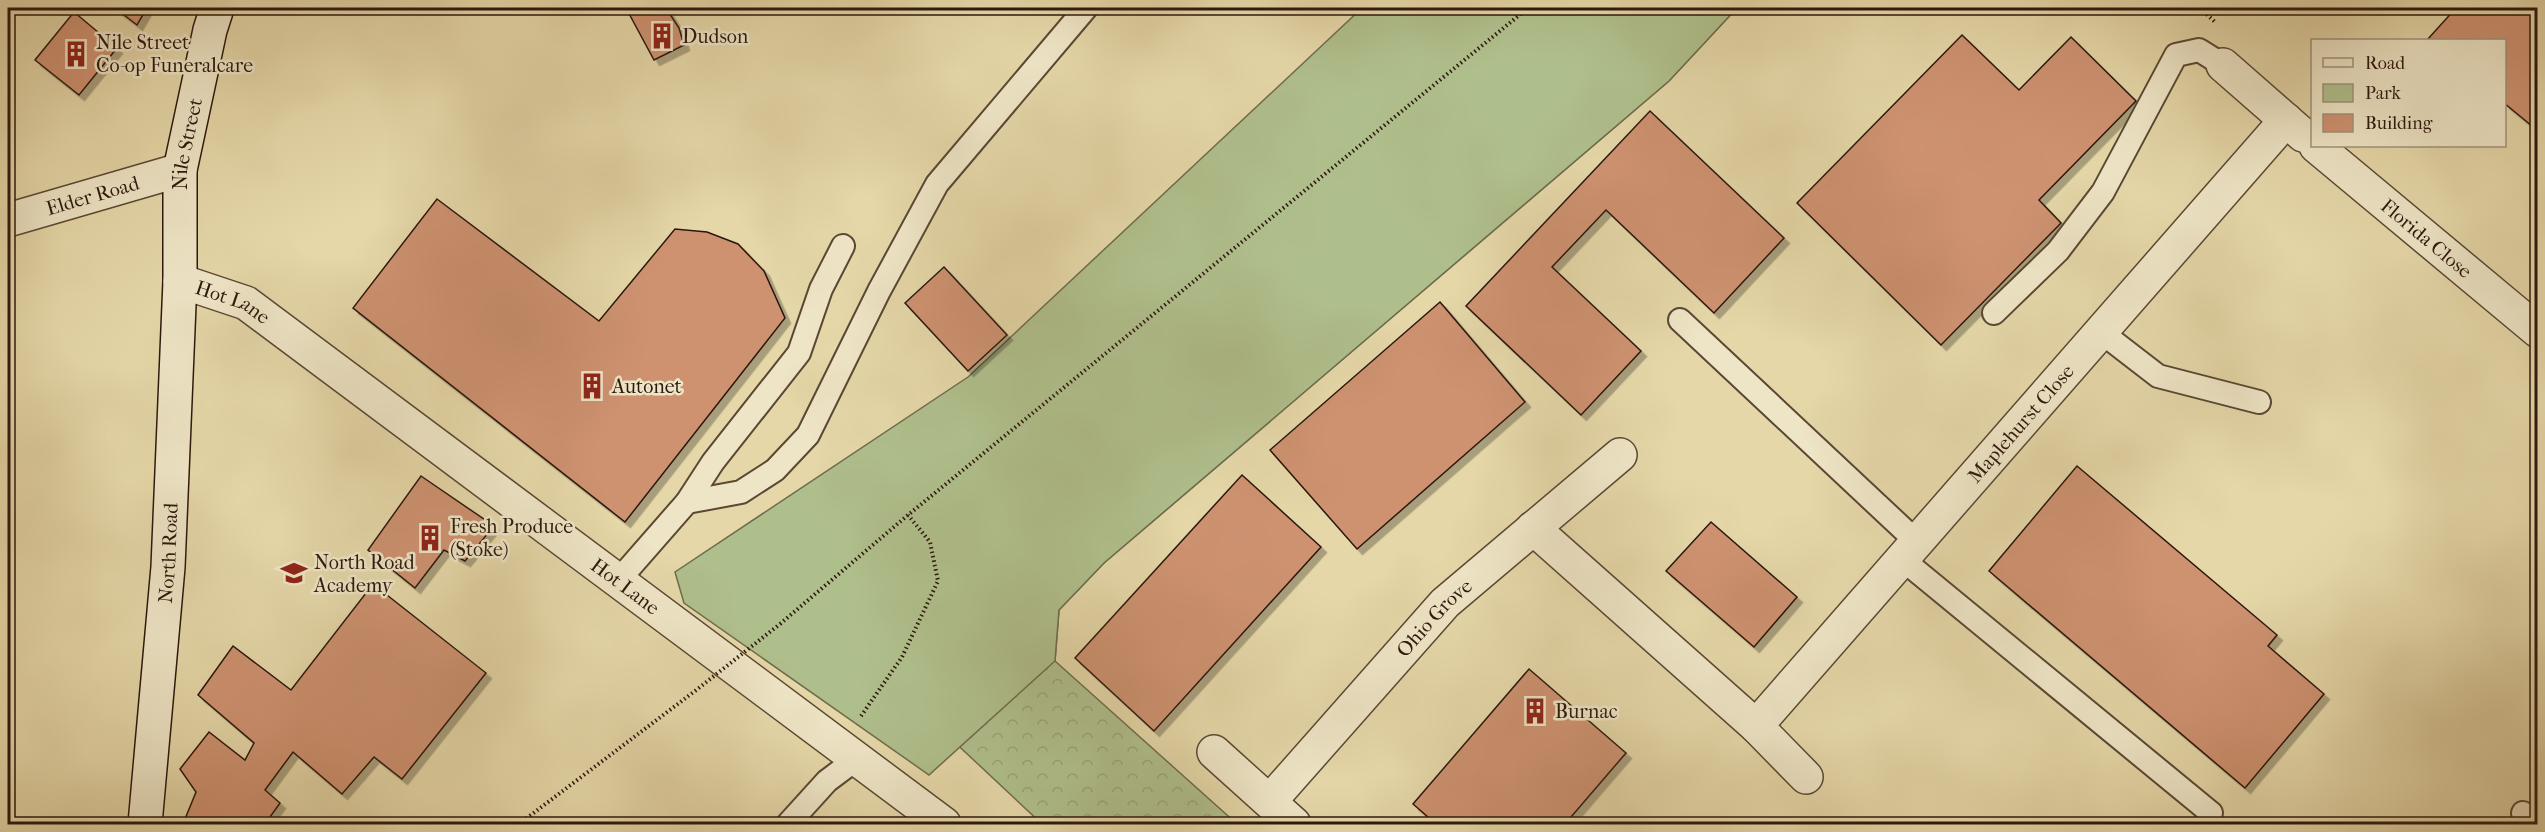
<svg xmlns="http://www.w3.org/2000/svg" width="2545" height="832" font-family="'IM FELL French Canon',serif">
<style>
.forest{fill:url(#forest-crowns);stroke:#6e6c4c;stroke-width:1.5}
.park{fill:#afbf8c;stroke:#6e6c4c;stroke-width:1.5}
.building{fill:#ce9271;stroke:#2c180d;stroke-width:1.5;filter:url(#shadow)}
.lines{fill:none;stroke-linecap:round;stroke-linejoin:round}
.lane-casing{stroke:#5a4834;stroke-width:26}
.street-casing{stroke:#5a4834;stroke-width:36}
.secondary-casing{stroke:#2c180d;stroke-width:36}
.path{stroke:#2c180d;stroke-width:4;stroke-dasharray:1.5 3;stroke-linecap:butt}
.lane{stroke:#eee5c6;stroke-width:22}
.street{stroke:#eee5c6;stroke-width:33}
.secondary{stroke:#eee5c6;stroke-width:33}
.path-bridge{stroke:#2c180d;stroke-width:4;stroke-dasharray:1.5 3;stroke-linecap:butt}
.labels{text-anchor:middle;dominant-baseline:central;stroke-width:5;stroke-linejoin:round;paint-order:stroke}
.poi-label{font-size:20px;fill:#2c180d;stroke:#eee5c6;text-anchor:start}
.street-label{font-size:20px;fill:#2c180d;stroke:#eee5c6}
</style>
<defs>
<pattern id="forest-crowns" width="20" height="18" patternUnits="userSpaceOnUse" patternTransform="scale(1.5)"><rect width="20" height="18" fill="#afbf8c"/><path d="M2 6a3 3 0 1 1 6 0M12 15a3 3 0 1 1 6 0" fill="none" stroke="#97a378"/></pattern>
<filter id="shadow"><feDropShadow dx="5.5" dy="5.5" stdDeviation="0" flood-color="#0004"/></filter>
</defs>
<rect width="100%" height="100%" fill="#e5d7a8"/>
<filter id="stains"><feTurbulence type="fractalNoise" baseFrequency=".00333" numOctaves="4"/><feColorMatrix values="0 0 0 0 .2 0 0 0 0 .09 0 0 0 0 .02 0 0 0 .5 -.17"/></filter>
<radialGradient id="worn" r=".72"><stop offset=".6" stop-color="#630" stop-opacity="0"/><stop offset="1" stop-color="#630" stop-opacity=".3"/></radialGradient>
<polygon class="forest" points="1737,8 1669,81 1104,563 1059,610 1055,661 1237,824 1042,824 933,722 963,556"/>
<polygon class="park" points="1362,8 1737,8 1669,81 1104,563 1059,610 1055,661 929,775 684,603 675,572 968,377"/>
<g class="building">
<polygon points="115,8 147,8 137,25"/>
<polygon points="626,8 666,8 679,28 684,45 654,60"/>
<polygon points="2456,8 2538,8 2538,131 2504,103 2504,40 2427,40"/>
<polygon points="74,12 117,48 79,95 35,60"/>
<polygon points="1962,35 2019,90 2071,37 2136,101 2039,200 2061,223 1941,345 1797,203"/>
<polygon points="1650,111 1784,238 1714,313 1606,210 1552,267 1641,351 1581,415 1466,306"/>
<polygon points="437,199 599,321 675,229 707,232 738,244 764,271 785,318 625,522 353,308"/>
<polygon points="944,267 1007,335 968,371 905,303"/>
<polygon points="1440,302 1525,402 1357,549 1270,450"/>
<polygon points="2077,466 2277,635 2268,646 2324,694 2245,788 1989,571"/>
<polygon points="1242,475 1321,547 1154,731 1075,658"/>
<polygon points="421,476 494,526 465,561 444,550 415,588 368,550"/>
<polygon points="1711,522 1797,597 1754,647 1666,571"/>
<polygon points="373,584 486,673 402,779 374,757 342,794 293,752 265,790 280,803 265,824 193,824 185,819 196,792 180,769 209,732 245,760 254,743 198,695 233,646 291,690"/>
<polygon points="1529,669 1626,753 1565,824 1436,824 1413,804"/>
</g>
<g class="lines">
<g class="lane-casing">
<g id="lane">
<polyline points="1994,313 2058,251 2103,192 2176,55 2199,50 2223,65"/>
<polyline points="1680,320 1917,542"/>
<polyline points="2101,332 2158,376 2259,402"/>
<polyline points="687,502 741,492 775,470 808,435 879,291 937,184 1086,8"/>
<polyline points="1902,559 2211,813"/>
<polyline points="617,582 687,502 713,462 799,353 821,289 843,246"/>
<polyline points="2523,813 2537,824"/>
<polyline points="788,824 827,781 855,760"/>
</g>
</g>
<g class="street-casing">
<g id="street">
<polyline points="2223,65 2303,135"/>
<path id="s1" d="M 2316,146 L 2538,331"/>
<path id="s2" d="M 8,220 L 180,170"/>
<path id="s3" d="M 180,281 L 246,303 L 944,824"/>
<polyline points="1533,528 1756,726 1806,777"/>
<path id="s4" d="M 1756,726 L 2286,120"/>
<polyline points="1214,752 1294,824"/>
<path id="s5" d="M 1270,801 L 1445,603 L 1620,455"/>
</g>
</g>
<g class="secondary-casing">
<g id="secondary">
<path id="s6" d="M 145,824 L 168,567 L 180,281 L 180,170 L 210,30 L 217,8"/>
</g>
</g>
<g class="path">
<polyline points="2200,8 2216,23"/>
<polyline points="780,624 908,515 1528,8"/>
<polyline points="861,716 902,657 938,581 930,542 908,515"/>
<polyline points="519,824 695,691"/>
</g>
<use href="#lane" class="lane"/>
<use href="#street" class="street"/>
<use href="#secondary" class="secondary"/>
<polyline class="path-bridge" points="695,691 780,624"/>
</g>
<defs>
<g id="building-bare" transform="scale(2.07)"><path d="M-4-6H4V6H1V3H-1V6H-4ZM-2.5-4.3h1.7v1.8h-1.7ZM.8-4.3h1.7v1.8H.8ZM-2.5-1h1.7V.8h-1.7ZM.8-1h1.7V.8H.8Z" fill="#8f2418" stroke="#eee5c6" stroke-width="2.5" paint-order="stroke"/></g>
<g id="school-bare" transform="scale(2.07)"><path d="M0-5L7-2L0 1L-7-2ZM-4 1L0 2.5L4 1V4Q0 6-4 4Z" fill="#8f2418" stroke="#eee5c6" stroke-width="2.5" paint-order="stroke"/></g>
</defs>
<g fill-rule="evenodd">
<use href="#building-bare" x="662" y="36"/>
<use href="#building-bare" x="76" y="54"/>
<use href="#building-bare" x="592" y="386"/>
<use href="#building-bare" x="430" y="538"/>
<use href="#school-bare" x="294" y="573"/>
<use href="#building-bare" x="1535" y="711"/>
</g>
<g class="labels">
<g class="poi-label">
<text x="682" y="36">Dudson</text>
<text x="96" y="42">Nile Street<tspan x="96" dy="23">Co-op Funeralcare</tspan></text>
<text x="612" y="386">Autonet</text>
<text x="450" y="526">Fresh Produce<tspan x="450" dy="23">(Stoke)</tspan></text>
<text x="314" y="562">North Road<tspan x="314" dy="23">Academy</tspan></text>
<text x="1555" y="711">Burnac</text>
</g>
<g class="street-label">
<text stroke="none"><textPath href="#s6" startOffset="682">Nile Street</textPath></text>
<text stroke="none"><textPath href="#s2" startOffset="88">Elder Road</textPath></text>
<text stroke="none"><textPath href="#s1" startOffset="144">Florida Close</textPath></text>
<text stroke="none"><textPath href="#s3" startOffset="57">Hot Lane</textPath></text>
<text stroke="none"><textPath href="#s4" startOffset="402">Maplehurst Close</textPath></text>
<text stroke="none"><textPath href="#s6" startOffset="272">North Road</textPath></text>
<text stroke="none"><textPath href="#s3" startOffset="543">Hot Lane</textPath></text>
<text stroke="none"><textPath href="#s5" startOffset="246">Ohio Grove</textPath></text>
</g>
</g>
<rect width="2545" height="832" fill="none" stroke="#e5d7a8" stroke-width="30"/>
<rect x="9" y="9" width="2527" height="814" fill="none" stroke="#2c180d" stroke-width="3"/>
<rect x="15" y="15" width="2515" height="802" fill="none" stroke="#2c180d" stroke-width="1.5"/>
<rect x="2311" y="39" width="195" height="108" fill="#eee5c6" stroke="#a0937c" stroke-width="1.5"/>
<rect x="2323" y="58" width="30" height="9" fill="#eee5c6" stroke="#a0937c" stroke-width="1.5"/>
<text x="2365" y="69" font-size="18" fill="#2c180d">Road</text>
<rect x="2323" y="84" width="30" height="18" fill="#afbf8c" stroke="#a0937c" stroke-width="1.5"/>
<text x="2365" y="99" font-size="18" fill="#2c180d">Park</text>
<rect x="2323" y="114" width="30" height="18" fill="#ce9271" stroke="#a0937c" stroke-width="1.5"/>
<text x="2365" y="129" font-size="18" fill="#2c180d">Building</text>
<rect width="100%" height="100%" filter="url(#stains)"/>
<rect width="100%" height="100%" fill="url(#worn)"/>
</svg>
